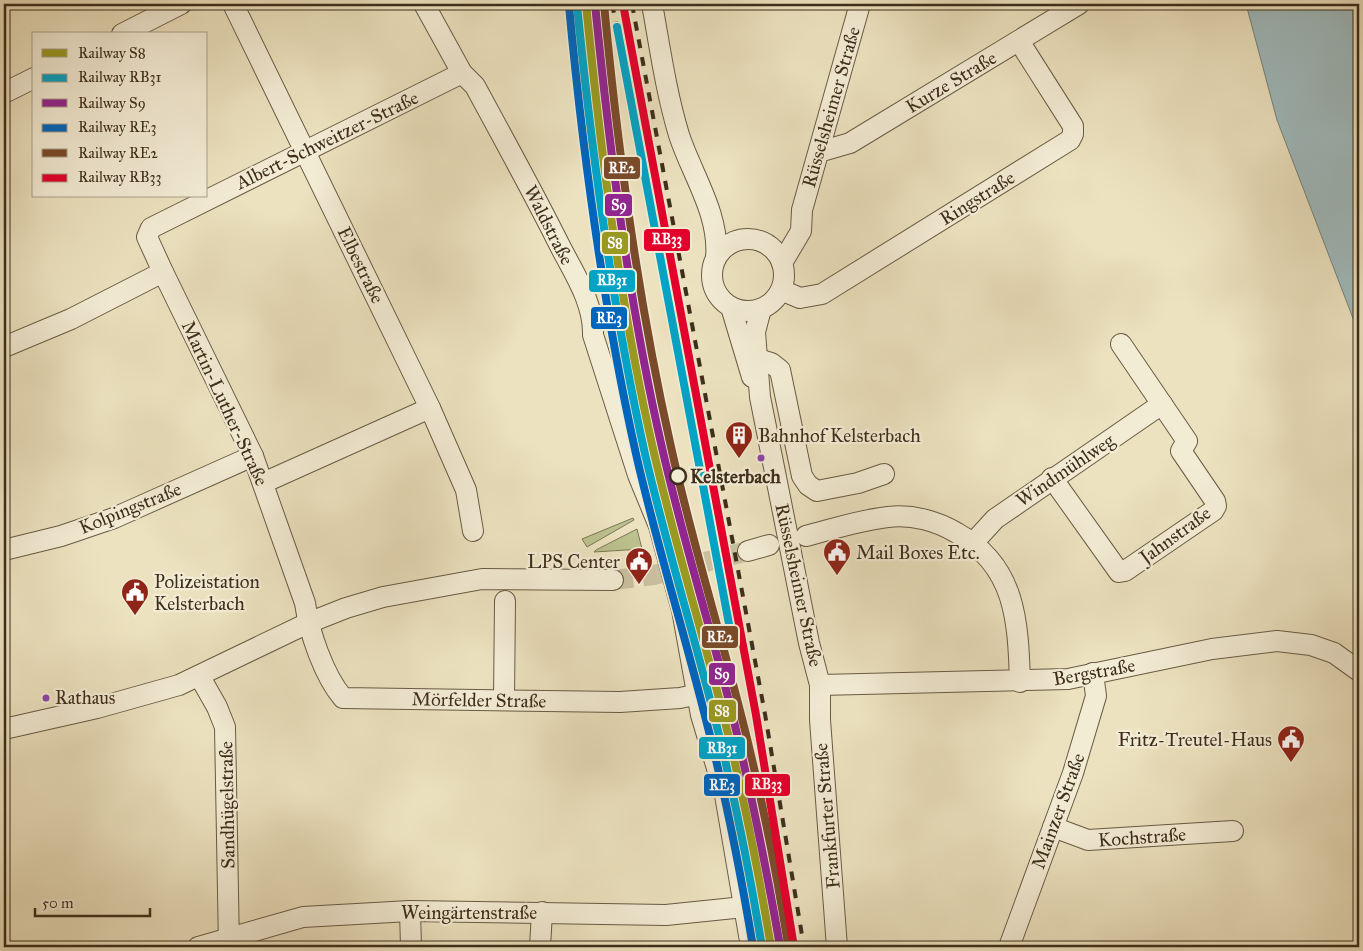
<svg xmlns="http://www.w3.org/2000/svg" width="1363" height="951" font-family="'IM FELL Great Primer',serif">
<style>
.green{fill:#bcc28f;stroke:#7c7855}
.water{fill:#9fbabd;stroke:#78827c}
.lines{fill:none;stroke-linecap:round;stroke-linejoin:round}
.minor-tunnel{stroke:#c9be9e;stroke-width:20;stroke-dasharray:20 10;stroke-linecap:butt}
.minor-casing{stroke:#695b44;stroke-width:22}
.minor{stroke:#f3ecd5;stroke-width:20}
.rail{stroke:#3d2e1b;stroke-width:4;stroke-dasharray:9 9;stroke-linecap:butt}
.rail-1-casing{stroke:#f3ecd5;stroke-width:11}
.rail-2-casing{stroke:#f3ecd5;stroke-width:11}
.rail-3-casing{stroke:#f3ecd5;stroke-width:11}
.rail-4-casing{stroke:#f3ecd5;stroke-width:11}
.rail-5-casing{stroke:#f3ecd5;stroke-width:11}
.rail-6-casing{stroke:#f3ecd5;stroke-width:11}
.rail-1{stroke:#999820;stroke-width:8}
.rail-2{stroke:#03a3c5;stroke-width:8}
.rail-3{stroke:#91268f;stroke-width:8}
.rail-4{stroke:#0065bd;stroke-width:8}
.rail-5{stroke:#7a4b2a;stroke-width:8}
.rail-6{stroke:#e4002b;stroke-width:8}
.bus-dot{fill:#8e44ad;stroke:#f3ecd5;stroke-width:2}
.stop-dot{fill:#f3ecd5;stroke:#3d2e1b;stroke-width:2.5}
.labels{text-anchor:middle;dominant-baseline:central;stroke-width:4.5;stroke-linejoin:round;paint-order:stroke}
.bus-label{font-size:18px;fill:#3d2e1b;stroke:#f3ecd5;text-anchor:start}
.street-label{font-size:19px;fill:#3d2e1b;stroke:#f3ecd5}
.poi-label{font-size:19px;fill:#3d2e1b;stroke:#f3ecd5;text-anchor:start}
.stop-label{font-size:19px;font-weight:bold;fill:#3d2e1b;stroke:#f3ecd5;text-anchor:start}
.line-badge{stroke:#f3ecd5;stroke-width:2}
.badge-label{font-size:14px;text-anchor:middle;font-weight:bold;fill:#fff}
</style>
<rect width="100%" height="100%" fill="#ece2bf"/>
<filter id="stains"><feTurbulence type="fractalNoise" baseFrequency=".004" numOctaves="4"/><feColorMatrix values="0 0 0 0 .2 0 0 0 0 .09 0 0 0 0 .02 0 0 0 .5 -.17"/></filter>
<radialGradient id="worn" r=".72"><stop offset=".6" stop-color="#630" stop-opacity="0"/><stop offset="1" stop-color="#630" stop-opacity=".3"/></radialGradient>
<g class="green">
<polygon points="633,518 634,520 587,547 582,539"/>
<polygon points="637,529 642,549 594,552 596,550"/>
</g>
<polygon class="water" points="1246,4 1359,4 1359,334 1277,120"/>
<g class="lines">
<polyline class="minor-tunnel" points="613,580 654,575 748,551"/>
<g class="minor-casing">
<g id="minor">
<polyline points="233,4 430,408 466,490 473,531"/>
<path d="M 424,4 L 462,73 L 475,86 C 503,138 532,190 559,244 C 573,272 594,302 593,335 L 638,475 L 659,526 L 682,610 L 701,715 L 725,795 L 751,947"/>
<path d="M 652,4 C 660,48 666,92 679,135 C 692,175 720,214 716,258"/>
<polyline points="122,34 181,4"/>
<polyline points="4,93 34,78"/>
<polyline points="819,152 850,143 1079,4"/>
<circle cx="748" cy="275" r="36"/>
<polyline points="782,263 801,231 802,210 860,4"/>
<path d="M 163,272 L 253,456 L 305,603 C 309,632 324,676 343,698 L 620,702 L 680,698 L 699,694"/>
<polyline points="781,290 800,298 822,294 1070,140 1073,134 1073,126 1019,41"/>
<polyline points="731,307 752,377"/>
<polyline points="761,309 755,332 760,397 809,643 820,685 820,720 837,947"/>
<polyline points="4,347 71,319 163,272 147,237 151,228 462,73"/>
<polyline points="758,359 771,363 780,370 802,476 808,485 817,491 858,483 884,474"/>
<polyline points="1052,478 1119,572 1125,571 1213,511 1216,506 1215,501 1181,451 1187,441 1121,344"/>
<polyline points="263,483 430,408"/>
<path d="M 806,536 C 833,529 860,520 888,517 C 912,514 937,521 957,533 C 1016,566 1018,621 1020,682"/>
<polyline points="973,543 995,519 1162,404"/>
<polyline points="4,550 61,536 114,518 253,456"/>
<polyline points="748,551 769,545"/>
<polyline points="200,677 217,707 225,727 229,947"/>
<polyline points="820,685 1068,679 1212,649 1277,641 1311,645 1334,653 1359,671"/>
<polyline points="504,699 505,601"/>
<polyline points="4,729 97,708 179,685 308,623 346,608 383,597 482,579 613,580"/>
<polyline points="1053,827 1088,840 1233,831"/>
<polyline points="410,911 411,947"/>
<polyline points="198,947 303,917 410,911 666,915 744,907"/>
<polyline points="540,947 542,912"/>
<polyline points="1009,947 1073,773 1096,696 1093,673"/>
</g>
</g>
<use href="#minor" class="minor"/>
<g class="rail">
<polyline points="612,4 619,36"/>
<polyline points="632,4 765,714 804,947"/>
</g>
<g class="rail-1-casing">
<path id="rail-1" d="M 586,4 C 601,155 620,305 654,453 C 674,540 700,624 722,710 C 742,788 758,868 771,947"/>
</g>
<g class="rail-2-casing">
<g id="rail-2">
<path d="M 577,5 C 592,156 612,306 645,454 C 665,540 691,625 713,711 C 733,789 749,868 762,947"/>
<polyline points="617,27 729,624"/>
</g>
</g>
<g class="rail-3-casing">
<path id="rail-3" d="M 595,4 C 610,154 629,305 663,452 C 683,539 709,623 731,709 C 750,787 766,866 780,946"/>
</g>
<g class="rail-4-casing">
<path id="rail-4" d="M 569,6 C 583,156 603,306 636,454 C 656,542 683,628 705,716 C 725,792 740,869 753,947"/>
</g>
<g class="rail-5-casing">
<path id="rail-5" d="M 604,4 C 618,153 638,301 671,447 C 690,533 716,618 738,703 C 759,783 775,863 788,944"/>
</g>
<g class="rail-6-casing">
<polyline id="rail-6" points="623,4 756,715 794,947"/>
</g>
<use href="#rail-1" class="rail-1"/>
<use href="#rail-2" class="rail-2"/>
<use href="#rail-3" class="rail-3"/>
<use href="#rail-4" class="rail-4"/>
<use href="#rail-5" class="rail-5"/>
<use href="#rail-6" class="rail-6"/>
</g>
<defs>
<g id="building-pin" transform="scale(1.4375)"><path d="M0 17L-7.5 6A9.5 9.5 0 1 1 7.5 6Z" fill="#8f2418" stroke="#f3ecd5"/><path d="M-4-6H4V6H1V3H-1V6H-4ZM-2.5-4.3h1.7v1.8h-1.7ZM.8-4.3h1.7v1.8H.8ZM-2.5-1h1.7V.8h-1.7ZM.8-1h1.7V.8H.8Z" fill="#fff"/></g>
<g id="civic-pin" transform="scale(1.4375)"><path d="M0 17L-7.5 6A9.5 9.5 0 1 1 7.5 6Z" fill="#8f2418" stroke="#f3ecd5"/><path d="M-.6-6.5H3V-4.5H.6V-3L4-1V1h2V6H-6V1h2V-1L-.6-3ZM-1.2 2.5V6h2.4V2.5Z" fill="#fff"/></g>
</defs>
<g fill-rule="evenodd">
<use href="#building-pin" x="739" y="435"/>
<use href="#civic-pin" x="837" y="552"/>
<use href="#civic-pin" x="639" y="561"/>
<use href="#civic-pin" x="135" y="592"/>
<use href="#civic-pin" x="1291" y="739"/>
</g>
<g class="bus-dot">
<circle cx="761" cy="458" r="4.5"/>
<circle cx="46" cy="698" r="4.5"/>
</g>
<circle class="stop-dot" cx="678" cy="476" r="8"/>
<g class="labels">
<g class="bus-label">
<text x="55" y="698">Rathaus</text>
</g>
<g class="street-label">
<text transform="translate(951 82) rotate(-31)">Kurze Straße</text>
<text transform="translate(831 107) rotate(-74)">Rüsselsheimer Straße</text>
<text transform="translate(327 140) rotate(-26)">Albert-Schweitzer-Straße</text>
<text transform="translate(977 198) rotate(-32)">Ringstraße</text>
<text transform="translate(549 225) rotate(63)">Waldstraße</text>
<text transform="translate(361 265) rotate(64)">Elbestraße</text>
<text transform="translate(225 403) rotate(65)">Martin-Luther-Straße</text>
<text transform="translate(1065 470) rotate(-34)">Windmühlweg</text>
<text transform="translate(130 508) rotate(-22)">Kolpingstraße</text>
<text transform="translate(1175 535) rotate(-36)">Jahnstraße</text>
<text transform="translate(799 585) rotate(78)">Rüsselsheimer Straße</text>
<text transform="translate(1094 672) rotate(-10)">Bergstraße</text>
<text transform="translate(479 700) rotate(1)">Mörfelder Straße</text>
<text transform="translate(227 805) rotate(-91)">Sandhügelstraße</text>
<text transform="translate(1058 811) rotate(-70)">Mainzer Straße</text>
<text transform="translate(827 816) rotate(-95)">Frankfurter Straße</text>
<text transform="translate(1142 837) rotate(-4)">Kochstraße</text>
<text x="469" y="912">Weingärtenstraße</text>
</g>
<g class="poi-label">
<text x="758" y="435">Bahnhof Kelsterbach</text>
<text x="856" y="552">Mail Boxes Etc.</text>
<text x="620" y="561" text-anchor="end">LPS Center</text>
<text x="154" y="581">Polizeistation<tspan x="154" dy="22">Kelsterbach</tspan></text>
<text x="1272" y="739" text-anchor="end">Fritz-Treutel-Haus</text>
</g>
<g class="stop-label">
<text x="690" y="476">Kelsterbach</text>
</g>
</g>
<g class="line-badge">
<rect x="603" y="156" width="38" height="24" rx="5" fill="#7a4b2a"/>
<rect x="604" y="193" width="29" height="24" rx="5" fill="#91268f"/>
<rect x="643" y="228" width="48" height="24" rx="5" fill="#e4002b"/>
<rect x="601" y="231" width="28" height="24" rx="5" fill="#999820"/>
<rect x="588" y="269" width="48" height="24" rx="5" fill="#03a3c5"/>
<rect x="590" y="306" width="38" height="24" rx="5" fill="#0065bd"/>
<rect x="701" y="625" width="38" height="24" rx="5" fill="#7a4b2a"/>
<rect x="708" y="662" width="28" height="24" rx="5" fill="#91268f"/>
<rect x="708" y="699" width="29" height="24" rx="5" fill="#999820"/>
<rect x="698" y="736" width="48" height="24" rx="5" fill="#03a3c5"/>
<rect x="744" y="773" width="47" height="24" rx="5" fill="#e4002b"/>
<rect x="703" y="773" width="38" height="24" rx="5" fill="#0065bd"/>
</g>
<g class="badge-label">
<text x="622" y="173">RE2</text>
<text x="619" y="210">S9</text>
<text x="667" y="244">RB33</text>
<text x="615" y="248">S8</text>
<text x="612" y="285">RB31</text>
<text x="609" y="323">RE3</text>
<text x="720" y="642">RE2</text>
<text x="722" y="679">S9</text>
<text x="722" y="716">S8</text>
<text x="722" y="753">RB31</text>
<text x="767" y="789">RB33</text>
<text x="722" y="790">RE3</text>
</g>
<rect width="1363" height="951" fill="none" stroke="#ece2bf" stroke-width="20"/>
<rect x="5" y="5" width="1353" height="941" fill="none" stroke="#3d2e1b" stroke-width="2.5"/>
<rect x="10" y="10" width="1343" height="931" fill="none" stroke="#3d2e1b"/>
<rect x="32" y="32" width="175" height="165" fill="#f3ecd5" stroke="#aaa08b"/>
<rect x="42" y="49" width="25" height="8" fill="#999820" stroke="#aaa08b"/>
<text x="78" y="58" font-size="15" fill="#3d2e1b">Railway S8</text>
<rect x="42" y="74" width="25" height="8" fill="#03a3c5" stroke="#aaa08b"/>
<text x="78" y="82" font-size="15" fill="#3d2e1b">Railway RB31</text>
<rect x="42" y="99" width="25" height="8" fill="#91268f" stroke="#aaa08b"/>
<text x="78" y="108" font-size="15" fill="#3d2e1b">Railway S9</text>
<rect x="42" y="124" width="25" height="8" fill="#0065bd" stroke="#aaa08b"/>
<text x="78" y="132" font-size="15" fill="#3d2e1b">Railway RE3</text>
<rect x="42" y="149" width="25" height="8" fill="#7a4b2a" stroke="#aaa08b"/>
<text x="78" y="158" font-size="15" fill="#3d2e1b">Railway RE2</text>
<rect x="42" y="174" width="25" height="8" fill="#e4002b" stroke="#aaa08b"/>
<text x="78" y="182" font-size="15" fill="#3d2e1b">Railway RB33</text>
<path d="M35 908v8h115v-8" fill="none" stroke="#3d2e1b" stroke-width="2.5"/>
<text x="42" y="908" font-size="15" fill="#3d2e1b" stroke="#f3ecd5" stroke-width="4" paint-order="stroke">50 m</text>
<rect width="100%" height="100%" filter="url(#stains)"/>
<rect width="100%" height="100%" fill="url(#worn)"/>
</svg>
